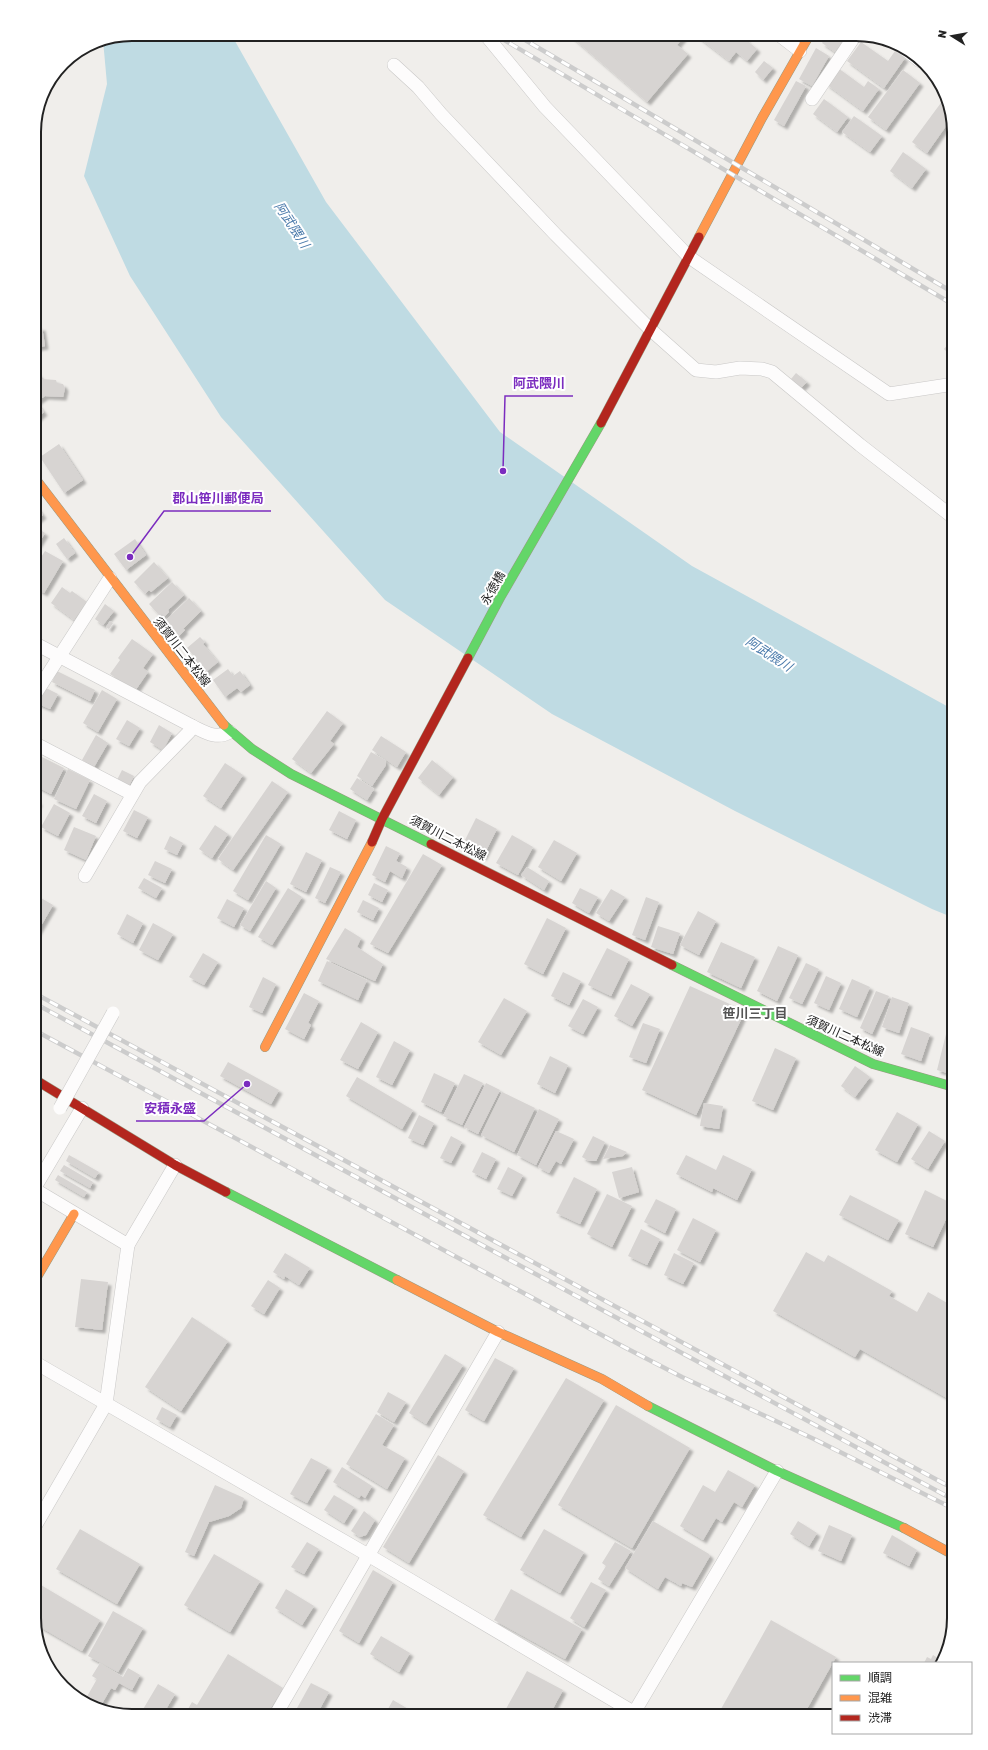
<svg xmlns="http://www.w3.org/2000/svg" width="988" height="1750" font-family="Rubik,'Noto Sans JP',sans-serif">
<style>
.water{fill:#bfdbe3}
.building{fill:#d7d4d2;filter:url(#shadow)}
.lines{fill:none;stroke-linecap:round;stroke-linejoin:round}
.street-casing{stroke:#c9c8c7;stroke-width:14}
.fast-casing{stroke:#999a82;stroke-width:10}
.slow-casing{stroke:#999a82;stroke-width:10}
.jam-casing{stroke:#999a82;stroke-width:10}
.street{stroke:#fdfcfc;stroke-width:13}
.fast{stroke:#63d668;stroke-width:9}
.slow{stroke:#ff974d;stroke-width:9}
.jam{stroke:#b3261e;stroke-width:9}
.rail-casing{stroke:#ccc;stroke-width:4.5}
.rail{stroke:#fff;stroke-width:3;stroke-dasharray:9;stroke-linecap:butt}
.street-bridge-casing{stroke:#c9c8c7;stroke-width:14;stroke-linecap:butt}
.street-bridge{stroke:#fdfcfc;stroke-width:13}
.labels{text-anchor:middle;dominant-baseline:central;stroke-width:4;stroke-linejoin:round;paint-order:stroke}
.street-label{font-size:12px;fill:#222;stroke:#fff}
.water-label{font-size:13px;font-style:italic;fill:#4a7aab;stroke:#fff}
.neighbourhood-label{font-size:13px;font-weight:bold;fill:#555;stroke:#fff}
.rim{fill:none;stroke:#222;stroke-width:2}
.leader{fill:none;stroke:#7b2cbf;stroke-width:1.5}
.callout-dot{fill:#7b2cbf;stroke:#fff;stroke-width:1.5}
.callout-label{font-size:13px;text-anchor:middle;font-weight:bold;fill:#7b2cbf;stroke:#fff;stroke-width:4;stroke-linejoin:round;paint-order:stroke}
</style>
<defs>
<filter id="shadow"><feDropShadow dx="3.5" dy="3.5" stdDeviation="1" flood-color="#0004"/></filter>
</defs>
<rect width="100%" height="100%" fill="#f0eeeb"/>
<polygon class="water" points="132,34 231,34 326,202 500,432 692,566 954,710 954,918 932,909 735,811 552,714 385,600 221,417 130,276 84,176 107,84 103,40"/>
<g class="building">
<polygon points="568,34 686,34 677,45 688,54 647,102"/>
<polygon points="694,34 749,34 745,39 757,49 747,61 736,52 729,61"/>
<polygon points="828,34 848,34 835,52 822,43"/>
<polygon points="861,42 888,61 895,51 905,58 884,88 847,61"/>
<polygon points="816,48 829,56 812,86 799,79"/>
<polygon points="764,61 773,68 763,80 755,72"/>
<polygon points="838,68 864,87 868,81 879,89 863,111 826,84"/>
<polygon points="903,70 920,83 886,130 868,117"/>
<polygon points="796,81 806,86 784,126 774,120"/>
<polygon points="946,96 951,119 927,153 912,142"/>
<polygon points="824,99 848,117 837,132 813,114"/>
<polygon points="854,116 882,136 870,152 842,132"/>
<polygon points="903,152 926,169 912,188 890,171"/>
<polygon points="42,327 45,346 34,348 34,328"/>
<polygon points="954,337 954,347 949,354 944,349"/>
<polygon points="34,370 42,378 34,385"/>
<polygon points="796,373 807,382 801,388 791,379"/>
<polygon points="42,379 56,380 57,383 63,384 65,388 63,397 45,396 39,400 37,403 44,412 34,421 34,386"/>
<polygon points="59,444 83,480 64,493 40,457"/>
<polygon points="34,503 43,515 34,523"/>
<polygon points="34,526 45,533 34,551"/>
<polygon points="64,538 75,553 67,559 56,544"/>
<polygon points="135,539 146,555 126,570 114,554"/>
<polygon points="45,551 63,561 44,593 34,587 34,568"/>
<polygon points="154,562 168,578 151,592 149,590 145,594 134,582"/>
<polygon points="172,582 184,595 168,610 169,612 164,617 162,614 160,616 149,604"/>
<polygon points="62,587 70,593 72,591 87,602 74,620 51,603"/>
<polygon points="189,598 201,611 183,629 185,630 178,637 165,621"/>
<polygon points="105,604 114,611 103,625 95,619"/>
<polygon points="110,621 113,623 109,629 106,627"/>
<polygon points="200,637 205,642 203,644 218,662 201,676 189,661 195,657 187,648"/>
<polygon points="132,639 153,654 143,668 148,672 135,691 117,682 119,680 110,674 120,660 118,658"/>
<polygon points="228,669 233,676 240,671 250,685 241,692 237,688 225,697 213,680"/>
<polygon points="57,671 95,690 90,701 52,682"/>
<polygon points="44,687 58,694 50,709 36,703"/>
<polygon points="102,690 117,699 98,732 83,723"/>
<polygon points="327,711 343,723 330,741 334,744 311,773 292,759"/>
<polygon points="127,720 140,728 129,746 116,739"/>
<polygon points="159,725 172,733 163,750 150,742"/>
<polygon points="96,735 108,743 94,767 82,760"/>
<polygon points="381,736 406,752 397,767 372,750"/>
<polygon points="371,752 385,760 386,765 372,786 357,776"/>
<polygon points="40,756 64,768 51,794 34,785 34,767"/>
<polygon points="432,760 453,777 439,795 418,778"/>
<polygon points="225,763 243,775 221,808 203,796"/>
<polygon points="68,769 90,780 76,809 54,799"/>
<polygon points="122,770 134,776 129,786 117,780"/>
<polygon points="357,778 374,789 367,800 350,789"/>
<polygon points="272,781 288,792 233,870 218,859"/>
<polygon points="94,794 107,801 96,823 82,816"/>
<polygon points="34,800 39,802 34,811"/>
<polygon points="54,804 70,813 58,836 41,827"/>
<polygon points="134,810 148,817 137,838 123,831"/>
<polygon points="339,811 356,820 347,839 329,830"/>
<polygon points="476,818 497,829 483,857 462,846"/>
<polygon points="215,825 228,834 212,858 199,849"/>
<polygon points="74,827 96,836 86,860 64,850"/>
<polygon points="266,835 281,844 248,900 233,891"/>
<polygon points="512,835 533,847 518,875 496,863"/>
<polygon points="170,836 183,843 177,855 164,849"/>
<polygon points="554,840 577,853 561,881 538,867"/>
<polygon points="386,846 400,853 396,861 407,867 402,878 390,871 385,882 372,875"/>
<polygon points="306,852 322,860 306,892 290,884"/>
<polygon points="423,854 442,865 388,953 370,944"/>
<polygon points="155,861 172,869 165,883 148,875"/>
<polygon points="330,867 341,872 325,903 315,898"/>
<polygon points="527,867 549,881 544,890 521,875"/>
<polygon points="144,878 162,888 156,898 138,888"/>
<polygon points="266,881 276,888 250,931 240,925"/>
<polygon points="374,883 388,890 382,902 368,895"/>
<polygon points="288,888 302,897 272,945 258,937"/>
<polygon points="580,888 598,897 589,913 572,903"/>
<polygon points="611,889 625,897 609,921 596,913"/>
<polygon points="34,894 53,905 34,938"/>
<polygon points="646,897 659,902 645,940 632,935"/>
<polygon points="227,899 244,908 234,927 217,918"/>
<polygon points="363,900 379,908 373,920 357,912"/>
<polygon points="698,911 716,921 699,955 680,945"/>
<polygon points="127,914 143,923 133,943 117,934"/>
<polygon points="547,918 566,928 543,974 524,964"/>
<polygon points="153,923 173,934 158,960 139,950"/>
<polygon points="658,926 680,933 673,954 651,947"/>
<polygon points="345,928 361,938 357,947 383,964 375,981 326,959"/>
<polygon points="721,942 755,957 741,988 707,972"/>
<polygon points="778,946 798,955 777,1001 757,991"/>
<polygon points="607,948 629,959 611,996 588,985"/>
<polygon points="203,953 218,962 204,985 189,977"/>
<polygon points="327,961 367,980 358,1000 318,981"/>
<polygon points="806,963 819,969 802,1004 789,998"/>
<polygon points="563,972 581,981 569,1005 551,996"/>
<polygon points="826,976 841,983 829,1010 814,1003"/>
<polygon points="263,977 276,984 262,1013 249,1007"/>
<polygon points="852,979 870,987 857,1017 839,1009"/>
<polygon points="631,984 650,994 632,1026 614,1016"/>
<polygon points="690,986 745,1011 696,1115 642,1090"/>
<polygon points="876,991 889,996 872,1034 860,1028"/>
<polygon points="304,993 319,1001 308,1023 311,1025 304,1039 285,1029"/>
<polygon points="892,997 909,1003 899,1033 882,1027"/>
<polygon points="504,998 527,1011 501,1055 478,1042"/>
<polygon points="583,999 598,1007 583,1034 568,1026"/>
<polygon points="361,1022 378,1032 358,1069 340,1060"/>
<polygon points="643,1023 660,1029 646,1063 629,1057"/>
<polygon points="911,1027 930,1034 921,1061 901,1054"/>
<polygon points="946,1034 954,1036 954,1075 937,1070"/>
<polygon points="394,1041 410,1050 392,1085 376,1077"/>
<polygon points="775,1048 796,1058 773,1110 752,1101"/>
<polygon points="550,1056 568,1065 555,1093 537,1084"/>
<polygon points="228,1062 279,1090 271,1104 220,1076"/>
<polygon points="855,1066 870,1077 855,1097 841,1086"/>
<polygon points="434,1073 455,1083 441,1112 421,1102"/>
<polygon points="464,1074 483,1083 462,1125 443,1116"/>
<polygon points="357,1077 413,1110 402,1129 346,1096"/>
<polygon points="486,1083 500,1090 478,1134 464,1127"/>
<polygon points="502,1092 535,1108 514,1152 481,1135"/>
<polygon points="704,1103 723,1106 719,1129 700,1126"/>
<polygon points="539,1109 559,1119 536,1165 517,1155"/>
<polygon points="897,1112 918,1124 897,1162 875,1150"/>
<polygon points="419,1115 434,1123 423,1145 408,1138"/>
<polygon points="556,1131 574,1139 561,1164 556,1161 549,1173 538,1167"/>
<polygon points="929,1131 945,1141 928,1169 911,1159"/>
<polygon points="451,1136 462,1142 451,1163 440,1158"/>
<polygon points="593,1136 605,1142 596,1161 589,1161 582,1157"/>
<polygon points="610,1145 627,1152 623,1156 603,1159"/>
<polygon points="482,1152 496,1159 486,1179 472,1172"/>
<polygon points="69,1155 99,1172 95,1178 66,1161"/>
<polygon points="686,1155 716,1170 723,1155 752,1169 737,1200 713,1188 712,1192 676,1174"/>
<polygon points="64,1165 93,1182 90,1188 60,1171"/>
<polygon points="508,1167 523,1175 512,1196 497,1189"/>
<polygon points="632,1167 639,1192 619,1198 612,1172"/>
<polygon points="58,1175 87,1192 84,1197 55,1180"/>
<polygon points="574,1177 597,1189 580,1224 556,1213"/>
<polygon points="925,1190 953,1204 933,1247 905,1234"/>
<polygon points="607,1194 632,1206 612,1247 587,1234"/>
<polygon points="850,1195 899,1220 888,1240 839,1215"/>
<polygon points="656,1199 676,1209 665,1233 644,1222"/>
<polygon points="693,1218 716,1230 700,1262 677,1250"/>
<polygon points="641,1229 660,1239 647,1265 628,1256"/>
<polygon points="806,1252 824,1262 828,1255 892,1291 889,1296 917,1312 928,1292 954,1307 954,1402 860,1349 855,1357 773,1311"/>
<polygon points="285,1253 310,1268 299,1285 285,1276 284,1279 273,1272"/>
<polygon points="674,1253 694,1263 683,1284 664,1275"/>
<polygon points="81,1279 108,1282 102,1330 75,1327"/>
<polygon points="268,1280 280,1288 264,1314 251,1306"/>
<polygon points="192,1317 228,1341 181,1411 145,1387"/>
<polygon points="445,1354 463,1365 426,1424 409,1413"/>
<polygon points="495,1358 514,1368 484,1421 465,1410"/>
<polygon points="566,1378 604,1400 521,1537 483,1515"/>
<polygon points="388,1392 406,1402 394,1422 377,1412"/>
<polygon points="616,1405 690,1448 632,1548 558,1505"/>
<polygon points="162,1407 177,1415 170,1427 156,1419"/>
<polygon points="376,1414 394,1425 382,1445 405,1458 387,1489 346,1464"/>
<polygon points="438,1455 464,1471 409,1563 383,1547"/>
<polygon points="311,1458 328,1467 307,1503 290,1494"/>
<polygon points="342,1467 372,1486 365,1498 361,1495 359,1498 333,1482"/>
<polygon points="728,1470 755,1485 742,1507 734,1502 722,1522 716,1518 703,1540 680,1526 703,1485 715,1492"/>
<polygon points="215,1485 244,1498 241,1508 229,1516 209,1522 194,1556 185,1552"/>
<polygon points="334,1495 354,1507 344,1523 324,1510"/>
<polygon points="364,1511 375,1520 366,1535 360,1537 351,1531"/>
<polygon points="653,1521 709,1554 710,1556 692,1587 682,1583 681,1586 665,1577 658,1589 625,1568"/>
<polygon points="798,1521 817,1533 809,1546 790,1534"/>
<polygon points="829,1525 852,1535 841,1561 818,1551"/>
<polygon points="80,1529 140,1564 117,1604 56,1569"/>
<polygon points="544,1529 584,1552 560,1593 520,1570"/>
<polygon points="892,1535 917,1550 909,1566 883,1553"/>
<polygon points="307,1542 319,1549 304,1574 291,1567"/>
<polygon points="615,1542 631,1551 609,1586 598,1579 606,1566 602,1563"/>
<polygon points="214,1554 260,1581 230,1632 184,1605"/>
<polygon points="373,1570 393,1582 359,1643 339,1631"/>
<polygon points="34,1581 100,1620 82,1651 35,1624"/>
<polygon points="591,1582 606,1590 584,1627 570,1618"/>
<polygon points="286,1589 314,1606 302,1625 275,1608"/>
<polygon points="511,1589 582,1629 565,1659 494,1620"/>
<polygon points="113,1611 143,1628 118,1672 88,1656"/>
<polygon points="771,1620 836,1657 803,1716 717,1716"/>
<polygon points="381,1636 410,1653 399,1672 370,1654"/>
<polygon points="228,1654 283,1688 266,1716 184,1716 192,1702 197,1705"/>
<polygon points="933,1655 941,1660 941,1663 924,1663 927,1657 931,1659"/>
<polygon points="100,1663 123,1677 128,1668 140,1675 132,1690 119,1683 115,1690 111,1688 100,1707 85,1700 97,1679 92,1676"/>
<polygon points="527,1671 563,1690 549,1716 502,1716"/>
<polygon points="311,1683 329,1692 316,1716 312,1716 297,1708"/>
<polygon points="158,1684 175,1694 162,1716 139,1716"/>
<polygon points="393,1700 420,1716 384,1716"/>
<polygon points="364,1710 373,1716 360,1716"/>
<polygon points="593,1710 603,1716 590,1716"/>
</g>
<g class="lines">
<g class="street-casing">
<g id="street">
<polyline points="485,34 545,107 689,257 889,394 954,384"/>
<polyline points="778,34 800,51"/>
<polyline points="902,47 920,61"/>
<polyline points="394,65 418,87 441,114 556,235 651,330 696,370 716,372 740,368 762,369 772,372 860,445 954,518"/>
<polyline points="812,99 856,34"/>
<path d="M 34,643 L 192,726 C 205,732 216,740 230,732"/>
<polyline points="34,696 110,578"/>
<polyline points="34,743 132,794"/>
<polyline points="85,876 140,782 189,732 192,726"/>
<polyline points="82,1108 34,1189 128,1245 175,1165"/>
<polyline points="34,1362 368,1555 640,1716"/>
<polyline points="34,1528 106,1404 128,1245"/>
<polyline points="275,1716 498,1332"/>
<polyline points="632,1716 777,1471"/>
</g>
</g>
<g class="fast-casing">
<g id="fast">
<polyline points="468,658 501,596 601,423"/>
<polyline points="224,725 252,749 291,774 431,844"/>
<polyline points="672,965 873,1064 954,1087"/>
<polyline points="226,1192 397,1280"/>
<polyline points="648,1406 777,1471 904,1528"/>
</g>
</g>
<g class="slow-casing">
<g id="slow">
<polyline points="699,237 762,118 810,34"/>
<polyline points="34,477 224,725"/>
<polyline points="265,1047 372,842"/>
<polyline points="397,1280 498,1332 602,1379 648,1406"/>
<polyline points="34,1282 74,1214"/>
<polyline points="904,1528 954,1555"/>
</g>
</g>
<g class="jam-casing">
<g id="jam">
<polyline points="601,423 699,237"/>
<polyline points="372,842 382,819 468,658"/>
<polyline points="431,844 672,965"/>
<polyline points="34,1079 175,1165 226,1192"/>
</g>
</g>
<use href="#street" class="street"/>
<use href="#fast" class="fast"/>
<use href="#slow" class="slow"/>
<use href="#jam" class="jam"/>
<g class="rail-casing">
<g id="rail">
<polyline points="494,34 954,305"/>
<polyline points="515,34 954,293"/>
<polyline points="34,993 954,1489"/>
<polyline points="34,1003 954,1500"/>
<polyline points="34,1030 624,1347 682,1377 814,1439 954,1509"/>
</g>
</g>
<use href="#rail" class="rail"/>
<g class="street-bridge-casing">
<polyline id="street-bridge" points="60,1108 113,1013"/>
</g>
<use href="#street-bridge" class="street-bridge"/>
</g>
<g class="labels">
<g class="street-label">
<text transform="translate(493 588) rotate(-61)">永徳橋</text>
<text transform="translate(182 652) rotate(52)">須賀川二本松線</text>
<text transform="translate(448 838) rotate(27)">須賀川二本松線</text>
<text transform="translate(845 1036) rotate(24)">須賀川二本松線</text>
</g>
<g class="water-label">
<text transform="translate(292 225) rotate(57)">阿武隈川</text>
<text transform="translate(769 654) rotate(33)">阿武隈川</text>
</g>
<g class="neighbourhood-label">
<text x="755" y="1013">笹川三丁目</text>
</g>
</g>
<path d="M0 0H988V1750H0ZM132 41H856A91 91 0 0 1 947 132V1618A91 91 0 0 1 856 1709H132A91 91 0 0 1 41 1618V132A91 91 0 0 1 132 41Z" fill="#fff" fill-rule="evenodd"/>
<path class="rim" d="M132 41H856A91 91 0 0 1 947 132V1618A91 91 0 0 1 856 1709H132A91 91 0 0 1 41 1618V132A91 91 0 0 1 132 41Z"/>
<path class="leader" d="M503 471L505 396H573M130 557L164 511H271M247 1084L204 1121H136"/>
<g class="callout-dot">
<circle cx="503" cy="471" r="4"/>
<circle cx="130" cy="557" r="4"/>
<circle cx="247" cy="1084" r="4"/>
</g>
<g class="callout-label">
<text x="539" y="388">阿武隈川</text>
<text x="218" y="503">郡山笹川郵便局</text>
<text x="170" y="1113">安積永盛</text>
</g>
<rect x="832" y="1662" width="140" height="72" fill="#ffffff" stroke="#a7a7a7"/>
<rect x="840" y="1675" width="20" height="6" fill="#63d668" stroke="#a7a7a7"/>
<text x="868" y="1682" font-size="12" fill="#222222">順調</text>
<rect x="840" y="1695" width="20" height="6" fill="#ff974d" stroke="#a7a7a7"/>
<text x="868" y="1702" font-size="12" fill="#222222">混雑</text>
<rect x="840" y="1715" width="20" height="6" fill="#b3261e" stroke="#a7a7a7"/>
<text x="868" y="1722" font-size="12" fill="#222222">渋滞</text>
<g transform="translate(952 36) rotate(281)" stroke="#ffffff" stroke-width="3" paint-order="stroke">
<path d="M0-3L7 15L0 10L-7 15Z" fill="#222222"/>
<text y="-6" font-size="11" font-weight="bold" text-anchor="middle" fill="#222222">N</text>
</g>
</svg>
